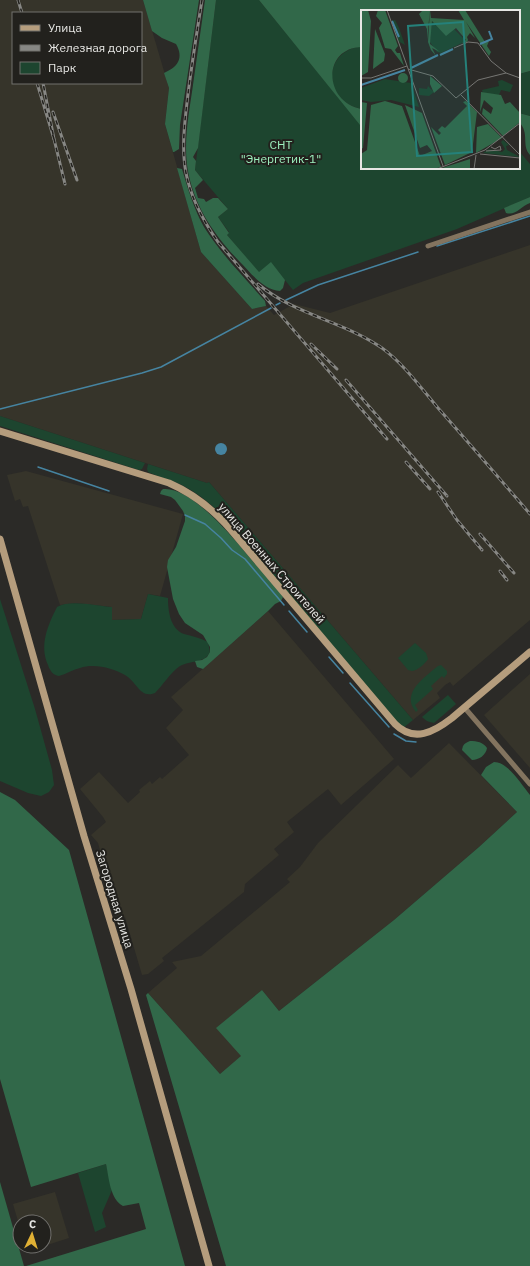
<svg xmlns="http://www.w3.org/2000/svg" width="530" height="1266" font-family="'IBM Plex Sans',sans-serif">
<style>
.built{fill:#36342a;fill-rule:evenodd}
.green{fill:#1d452f}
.forest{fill:#316849}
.water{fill:#4684a1}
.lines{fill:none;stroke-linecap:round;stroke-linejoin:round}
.stream{stroke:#4684a1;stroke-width:1.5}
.street{stroke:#83745f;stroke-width:5}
.secondary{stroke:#b59d7d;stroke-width:7}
.rail-casing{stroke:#878784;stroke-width:3}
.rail{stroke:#22211d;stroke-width:1.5;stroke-dasharray:4.5;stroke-linecap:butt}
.labels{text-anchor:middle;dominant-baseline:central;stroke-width:4;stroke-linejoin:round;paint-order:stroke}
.park-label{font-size:12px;fill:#9df0be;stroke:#22211d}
.street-label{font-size:12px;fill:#e7e7e4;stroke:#22211d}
.inset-river{fill:none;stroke:#4684a1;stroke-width:2}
.inset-road{fill:none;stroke:#767673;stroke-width:1}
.view{fill:#25817a;fill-opacity:0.15;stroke:#25817a;stroke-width:2}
.inset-edge{fill:none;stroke:#e7e7e4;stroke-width:2}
</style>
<rect width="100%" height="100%" fill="#2b2a27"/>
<g class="built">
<path d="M 0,0 L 143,0 L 169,88 L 165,124 L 201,252 L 252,309 L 266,306 L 274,315 L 294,304 L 330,313 L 530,245 L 530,620 L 453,686 L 450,682 L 445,685 L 437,693 L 440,698 L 413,720 L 209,482 L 207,483 L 0,416 ZM 13,13 L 141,13 L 141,83 L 13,83 Z"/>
<polygon points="26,471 183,514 160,596 148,594 141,619 112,620 112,607 76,603 60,605 28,506 23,507 20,499 15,501 7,475"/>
<polygon points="268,611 394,759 341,805 328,789 287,822 294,832 274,849 279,855 245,884 244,892 162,958 164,961 148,974 142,975 125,917 119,918 98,843 91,835 106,822 103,817 80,789 99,772 128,803 140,792 139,790 150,781 152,784 160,777 162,779 189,755 166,728 183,710 171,697"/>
<polygon points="530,674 530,768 484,715"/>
<polygon points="449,743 517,812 479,847 394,920 279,1011 262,990 217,1028 242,1056 220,1074 148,993 177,968 172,962 201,956 290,882 287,879 300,867 318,843 398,765 411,778"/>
<polygon points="55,1192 69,1238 44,1246 44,1222 20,1222 20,1228 13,1204"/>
</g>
<g class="green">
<polygon points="216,0 259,0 360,124 362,123 362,168 519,168 519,151 530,164 530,197 457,229 303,283 293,290 271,263 259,273 227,235 229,232 218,217 228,209 195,170"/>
<path d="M 357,47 L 362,47 L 362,109 C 326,103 320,56 357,47 Z"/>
<polygon points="530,71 530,116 519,113 519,74"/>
<polygon points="0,416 145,463 142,469 139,470 0,426"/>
<path d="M 148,464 L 207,483 L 209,482 L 413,720 L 403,728 L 397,723 L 219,512 C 205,499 192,489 175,482 C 166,479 157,476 148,472 L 147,469 Z"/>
<path d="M 148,594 L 168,598 C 168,610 170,629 184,634 C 192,636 200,638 208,642 L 210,652 C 204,664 191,660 180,666 C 170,673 163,685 155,693 C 140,699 137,682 125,675 C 113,668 94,663 80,668 C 72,670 66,674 59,676 C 53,675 50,671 48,665 C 39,645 48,625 57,607 C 70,599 98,606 112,607 L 112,620 L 141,619 Z"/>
<polygon points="0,599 35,709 52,770 54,785 49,792 41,796 28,793 0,781"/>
<path d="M 415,643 L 426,653 L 428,659 C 425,664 418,670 412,671 L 408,670 L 398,658 Z"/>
<path d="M 441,665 L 447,671 L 447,674 L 444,678 L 442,676 L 431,686 L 433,689 L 415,705 L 418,710 L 416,712 C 400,693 425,677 438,666 Z"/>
<path d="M 448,695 L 456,704 L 434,723 C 429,722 426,721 422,717 Z"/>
<polygon points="106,1164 112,1190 102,1213 106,1227 95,1232 78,1173"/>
</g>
<g class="forest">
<path d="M 143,0 L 199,0 L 180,125 L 179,149 L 174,152 L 173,152 L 165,124 L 169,88 L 164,73 C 178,67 184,58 176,44 L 162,38 L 152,31 Z"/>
<path d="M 205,0 L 216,0 L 198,148 L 193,157 L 196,161 L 195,170 L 203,180 L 195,188 L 198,198 L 204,199 L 206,202 L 213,198 L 218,198 L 228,209 L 218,217 L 229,233 L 227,235 L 259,272 L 271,262 L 285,280 L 283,288 L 280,291 C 263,290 250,272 239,261 C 216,237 196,209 189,176 C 182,146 189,114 193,85 C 197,56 201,28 205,0 Z"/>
<path d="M 259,0 L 530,0 L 530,71 L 519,74 L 519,11 L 362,11 L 362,47 C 321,48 324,103 362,109 L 362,123 L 360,125 Z"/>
<path d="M 519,113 L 530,116 L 530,155 C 521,145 530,133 519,122 Z"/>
<path d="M 177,168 L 182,169 C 188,189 194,209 204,227 C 221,254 244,277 265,301 L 266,306 L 252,309 L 201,252 Z"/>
<path d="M 530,197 L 530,203 C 521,206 516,216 506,213 L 504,208 Z"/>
<path d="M 163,489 C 193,486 239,545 257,566 C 266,576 277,586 283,597 L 281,601 L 275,604 L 268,611 L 203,669 L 197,667 L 195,661 L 202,660 L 207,657 L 210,652 L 210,647 L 203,635 L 185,623 L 179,614 L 173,599 L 167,567 L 168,560 L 176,547 L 185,521 L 185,516 L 183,511 L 175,500 L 171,497 L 160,494 L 161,491 Z"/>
<path d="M 470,741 C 477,741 483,742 487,748 C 486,755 479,760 472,760 L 462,750 C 463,744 465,743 470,741 Z"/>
<path d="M 494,762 C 508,762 521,784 530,795 L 530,1266 L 226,1266 L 146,995 L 148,993 L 220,1074 L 241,1056 L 216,1028 L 262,990 L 279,1011 L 394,920 L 479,847 L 517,812 L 481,775 L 486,767 Z"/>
<path d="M 0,792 L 15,800 L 69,850 L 185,1266 L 26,1266 L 146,1229 L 139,1203 L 123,1206 C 110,1199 109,1178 106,1164 L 31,1187 L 0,1079 Z"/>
<polygon points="0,1182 24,1266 0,1266"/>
</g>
<circle class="water" cx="221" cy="449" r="6"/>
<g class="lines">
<g class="stream">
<polyline points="437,246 530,216"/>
<polyline points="286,300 318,285 418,252"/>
<polyline points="276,305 280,303"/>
<polyline points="0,409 142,373 161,367 271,308"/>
<polyline points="38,467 109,491"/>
<polyline points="185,515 205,524 221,538 232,550 245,559 284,605"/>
<polyline points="289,611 307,632"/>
<polyline points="329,657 343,673"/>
<polyline points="350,683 389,727"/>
<polyline points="394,734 406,741 416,742"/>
</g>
<g class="street">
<polyline points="428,246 530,212"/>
<polyline points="464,707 530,784"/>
</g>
<g class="secondary">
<path d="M 0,431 L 169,483 C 194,494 213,509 231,530 L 395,724 C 414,743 434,732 452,718 L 530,652"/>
<polyline points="0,539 84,836 131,989 209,1266"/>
</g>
<g class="rail-casing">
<g id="rail">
<polyline points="18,0 22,13"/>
<path d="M 202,0 C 197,31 192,63 188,94 C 185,120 181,147 186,173 C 191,199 204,222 218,242 L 387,439"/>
<polyline points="37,83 54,139 43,83"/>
<polyline points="53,112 77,180"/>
<polyline points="54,139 65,184"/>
<path d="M 258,284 C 295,315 343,321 382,348 C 404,364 421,388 438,408 C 469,443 499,478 530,514"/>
<polyline points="311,344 337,369"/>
<polyline points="346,380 447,496"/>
<polyline points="406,462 430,489"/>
<polyline points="438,492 457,520 482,550"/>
<polyline points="480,534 514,573"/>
<polyline points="500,571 507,580"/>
</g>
</g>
<use href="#rail" class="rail"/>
</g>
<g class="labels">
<g class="park-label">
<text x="281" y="144">СНТ<tspan x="281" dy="14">"Энергетик-1"</tspan></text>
</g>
<g class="street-label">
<text transform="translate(272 563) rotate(49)">улица Военных Строителей</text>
<text transform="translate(115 899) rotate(73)">Загородная улица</text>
</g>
</g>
<g transform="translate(361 10)">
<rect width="159" height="159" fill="#2b2a27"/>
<path d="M 34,10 L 38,18 L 44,35 L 37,31 L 30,11 ZM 71,11 L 82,22 L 87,18 L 87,24 L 93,19 L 105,31 L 80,43 L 76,42 L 69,32 ZM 24,69 L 50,73 L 58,97 L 30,90 L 10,92 L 0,90 L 0,78 ZM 141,70 L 152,75 L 149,82 L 140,80 L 138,85 L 122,84 L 121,80 L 138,76 L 137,71 ZM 67,76 L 73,82 L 68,86 L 58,85 L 58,78 L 66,79 ZM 142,130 L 148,135 L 145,136 L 146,140 L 159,147 L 122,143 L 128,139 L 141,142 L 144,139 L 140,132 Z" fill="#1d452f"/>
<path d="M 0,0 L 7,0 L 10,11 L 7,62 L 0,66 ZM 17,0 L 24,0 L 37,36 L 34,40 L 36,43 L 39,43 L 43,56 L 30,39 L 24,38 L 18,18 L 21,13 L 15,6 ZM 62,0 L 69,0 L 66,30 L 66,19 L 58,4 ZM 69,0 L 70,8 L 103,10 L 97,0 L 104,0 L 124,32 L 128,31 L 126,36 L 130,42 L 128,46 L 105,12 L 114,28 L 109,23 L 106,27 L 107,30 L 106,32 L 101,33 L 105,30 L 95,18 L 85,26 L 71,11 L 69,34 L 79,42 L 71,38 L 75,46 L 70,40 L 67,32 ZM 14,19 L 24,44 L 23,51 L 12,59 ZM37 68a5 5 0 1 1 10 0a5 5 0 1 1-10 0ZM 69,66 L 81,76 L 73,83 L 69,74 ZM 120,82 L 140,85 L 144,94 L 149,92 L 159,103 L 159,112 L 142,126 L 121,104 L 122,98 L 130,104 L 132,98 L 123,90 L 119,102 ZM 24,91 L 41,96 L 59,146 L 71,141 L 66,135 L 59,138 L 44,95 L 61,103 L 80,157 L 73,159 L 0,159 L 0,144 L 6,140 L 10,95 ZM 105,91 L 116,102 L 111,142 L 84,155 L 70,117 L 78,125 L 80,123 L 77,120 L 81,116 L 84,118 L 106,96 L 102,92 ZM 0,92 L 6,93 L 2,138 L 0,139 ZM 127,114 L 141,128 L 115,143 L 116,117 ZM 109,149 L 109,159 L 78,159 Z" fill="#316849"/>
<path class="inset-river" d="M 31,11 L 38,27M 119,34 L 131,29 L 128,21M 79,45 L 92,39M 50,58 L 77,45M 0,75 L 44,60"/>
<path class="inset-road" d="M 26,0 L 82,156M 93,38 L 107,32 L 117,33 L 130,51 L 145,63M 47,59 L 72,66 L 95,88 L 117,70 L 145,63 L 159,68M 0,68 L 10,68 L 46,56M 100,85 L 159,145M 125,141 L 140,140 L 139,136 L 134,139 L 130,137M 119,144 L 159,148M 76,159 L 124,140 L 159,113M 113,159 L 115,145"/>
<path class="view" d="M 102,12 L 111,142 L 56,146 L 47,16 Z"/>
<rect width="159" height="159" class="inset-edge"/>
</g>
<rect x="12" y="12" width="130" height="72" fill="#22211d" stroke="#71706d"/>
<rect x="20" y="25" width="20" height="6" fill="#b59d7d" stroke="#71706d"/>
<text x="48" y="32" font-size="12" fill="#e7e7e4">Улица</text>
<rect x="20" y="45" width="20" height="6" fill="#878784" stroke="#71706d"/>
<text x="48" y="52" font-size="12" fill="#e7e7e4">Железная дорога</text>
<rect x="20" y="62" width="20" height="12" fill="#1d452f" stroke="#71706d"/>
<text x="48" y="72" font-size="12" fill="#e7e7e4">Парк</text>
<g transform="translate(32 1234) rotate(4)"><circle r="19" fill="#22211d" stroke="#71706d"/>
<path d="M0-3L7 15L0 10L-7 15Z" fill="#e0b034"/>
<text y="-6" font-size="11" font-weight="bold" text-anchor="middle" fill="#e7e7e4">С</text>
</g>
</svg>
